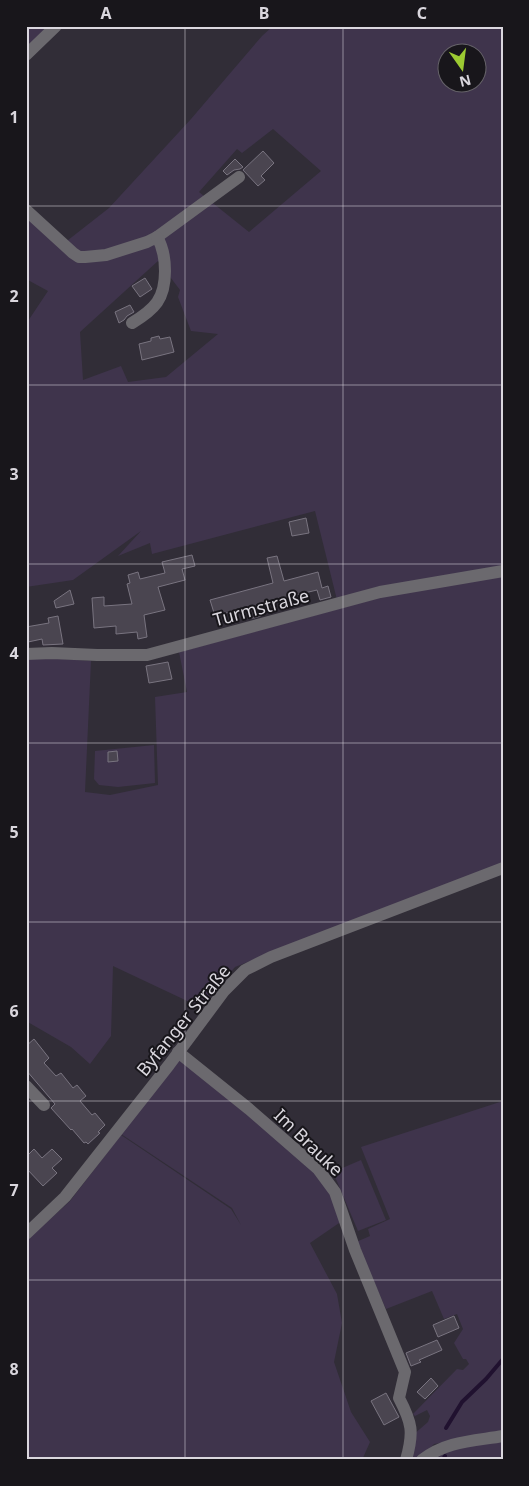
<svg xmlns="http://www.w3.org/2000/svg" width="529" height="1486" font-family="'Noto Sans',sans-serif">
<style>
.green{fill:#3f344c;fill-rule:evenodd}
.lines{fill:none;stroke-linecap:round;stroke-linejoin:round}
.stream{stroke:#20112f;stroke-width:4}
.building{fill:#4a4550;stroke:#797480}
.minor{stroke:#6b696e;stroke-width:12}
.grid{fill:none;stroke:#dad7de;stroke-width:1;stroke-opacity:0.55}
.labels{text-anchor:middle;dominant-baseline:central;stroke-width:4;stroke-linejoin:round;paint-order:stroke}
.street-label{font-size:18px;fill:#dad7de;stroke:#18161b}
.neatline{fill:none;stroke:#dad7de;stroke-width:2}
.grid-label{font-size:16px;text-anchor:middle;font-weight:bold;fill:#dad7de}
</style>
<rect width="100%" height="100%" fill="#312d37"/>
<g class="green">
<polygon points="26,26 49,26 26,50"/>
<path d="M 273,26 L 503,26 L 503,567 L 337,600 L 315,511 L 152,554 L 150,543 L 118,556 L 141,531 L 73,580 L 26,587 L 26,324 L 48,291 L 26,279 L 26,208 L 63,244 L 109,208 L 191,119 L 262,36 ZM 446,52 L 476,52 L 476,82 L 446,82 ZM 273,129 L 321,171 L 249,232 L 199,192 L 237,149 L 242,153 ZM 158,261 L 180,290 L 178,297 L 191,331 L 218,334 L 166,377 L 128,382 L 121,366 L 83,380 L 80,332 Z"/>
<polygon points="503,574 503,866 334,928 235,967 200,1007 113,966 111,1036 90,1064 71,1047 26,1021 26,659 49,658 91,661 85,792 110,795 158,785 155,697 187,692 179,652 386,596"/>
<polygon points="154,745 155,783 118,787 99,785 94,779 95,751"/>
<polygon points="181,1058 315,1170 333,1193 342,1221 310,1243 337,1294 342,1323 334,1362 351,1412 370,1442 362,1460 26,1460 26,1241 70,1201 121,1135 231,1209 241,1225 232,1208 121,1134"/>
<polygon points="503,1101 503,1309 499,1314 503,1310 503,1433 434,1444 419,1460 409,1460 413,1435 428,1422 430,1416 427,1410 415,1416 413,1414 457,1369 463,1370 469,1364 466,1359 463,1359 454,1343 463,1329 457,1314 444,1319 432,1291 386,1309 356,1242 370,1236 368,1229 390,1219 361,1147"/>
<polygon points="361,1160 386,1220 358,1231 333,1172"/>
<polygon points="503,1439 503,1452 498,1460 428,1460 446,1449"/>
</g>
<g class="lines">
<g class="stream">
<polyline points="446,1428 462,1402 486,1379 503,1359"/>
<polyline points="443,1460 445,1456"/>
</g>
</g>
<g class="building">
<polygon points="263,151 274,163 261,176 265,180 258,186 243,170"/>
<polygon points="235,159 243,167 240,169 234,170 227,175 223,171"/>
<polygon points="145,278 152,289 140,297 132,286"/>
<polygon points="130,305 134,312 127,316 124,320 119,323 115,312"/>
<polygon points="159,336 160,339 170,337 174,352 142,360 139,344 151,341 151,338"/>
<polygon points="306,518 309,533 292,536 289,522"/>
<polygon points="192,555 195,566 182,569 185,580 158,587 165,610 144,615 147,637 138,639 137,632 116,634 116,626 94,628 92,598 104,597 104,606 132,604 127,584 130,583 128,575 138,572 140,579 165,573 162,562"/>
<polygon points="277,556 284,581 318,572 322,588 328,586 331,597 320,600 317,590 263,603 259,606 261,616 254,618 251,618 249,607 215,616 210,600 273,583 267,558"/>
<polygon points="70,590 74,604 56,608 54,601"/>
<polygon points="58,616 63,644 43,645 42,639 28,642 26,627 49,623 48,618"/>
<polygon points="168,662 172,679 149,683 146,666"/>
<polygon points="117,751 118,761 108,762 108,752"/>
<polygon points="34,1039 49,1058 44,1063 56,1076 61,1073 73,1088 77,1085 86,1096 80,1101 92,1115 95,1113 105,1125 98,1132 100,1133 88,1144 86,1142 84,1143 72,1129 71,1130 51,1108 55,1104 26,1070 26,1046"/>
<polygon points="34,1149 42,1158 52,1149 62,1159 52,1168 57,1173 43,1186 26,1168 26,1157"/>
<polygon points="454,1316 459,1328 438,1337 433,1325"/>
<polygon points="437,1340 442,1350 419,1360 421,1362 411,1366 406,1353"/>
<polygon points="431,1378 438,1386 425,1399 417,1392"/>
<polygon points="386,1393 399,1417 384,1425 371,1401"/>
</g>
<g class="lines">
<g class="minor">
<polyline points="26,55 56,26"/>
<polyline points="26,210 73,253 79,257 85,257 106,255 147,242 157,237 239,177"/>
<path d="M 132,323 C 155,309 165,299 165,271 C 165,259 163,247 157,237"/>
<polyline points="26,654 52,653 97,655 147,655 380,592 503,571"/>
<path d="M 178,1052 L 249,1109 L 318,1169 L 335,1192 L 355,1250 L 405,1372 L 399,1398 C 412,1423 414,1432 406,1460"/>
<polyline points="26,1086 44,1105"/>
<polyline points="26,1234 65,1197 169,1065 224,991 245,970 271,957 503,868"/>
<path d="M 422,1460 C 446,1441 474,1441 503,1436"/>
</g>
</g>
<path class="grid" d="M 185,26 L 185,1460M 343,26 L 343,1460M 26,206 L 503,206M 26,385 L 503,385M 26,564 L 503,564M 26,743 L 503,743M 26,922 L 503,922M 26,1101 L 503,1101M 26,1280 L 503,1280"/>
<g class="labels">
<g class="street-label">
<text transform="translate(261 607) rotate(-15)">Turmstraße</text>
<text transform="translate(183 1020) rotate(-51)">Byfanger Straße</text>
<text transform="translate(309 1142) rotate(44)">Im Brauke</text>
</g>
</g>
<rect width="529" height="1486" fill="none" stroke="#18161b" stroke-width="55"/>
<g transform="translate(462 68) rotate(166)"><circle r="24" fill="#18161b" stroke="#666369"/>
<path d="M0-4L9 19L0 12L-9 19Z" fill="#9cca32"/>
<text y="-8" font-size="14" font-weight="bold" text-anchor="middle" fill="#dad7de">N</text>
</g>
<rect x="28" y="28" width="474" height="1430" class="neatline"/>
<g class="grid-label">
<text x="106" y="19">A</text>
<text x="264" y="19">B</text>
<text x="422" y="19">C</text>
<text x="14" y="123">1</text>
<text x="14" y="302">2</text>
<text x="14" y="480">3</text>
<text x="14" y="659">4</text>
<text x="14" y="838">5</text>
<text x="14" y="1017">6</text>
<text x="14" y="1196">7</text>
<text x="14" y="1375">8</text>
</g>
</svg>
